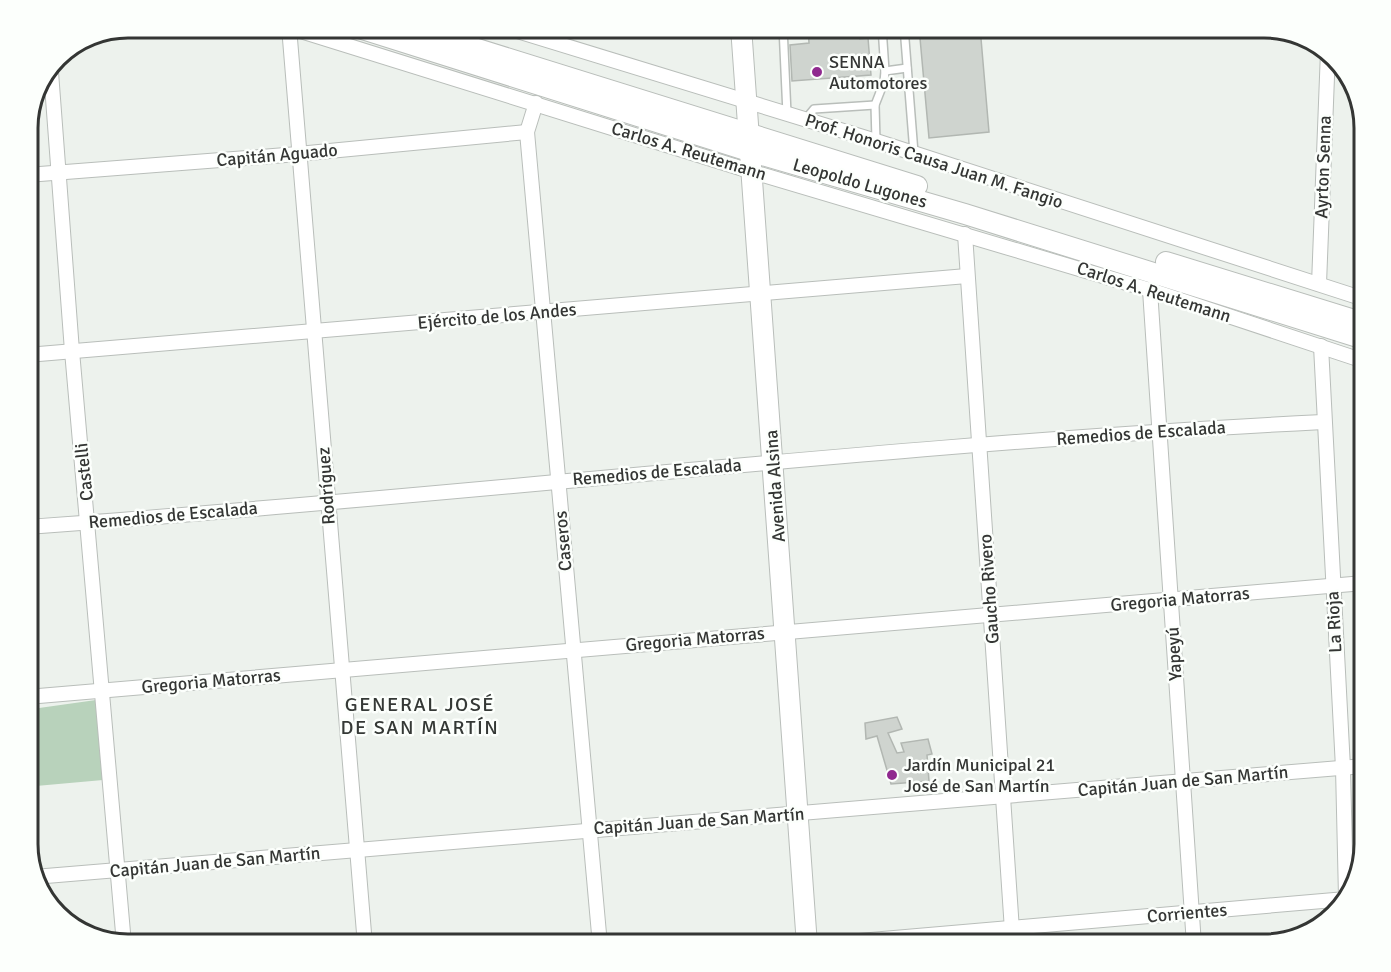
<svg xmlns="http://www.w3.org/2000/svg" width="1391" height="972" font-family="Signika,sans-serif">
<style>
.green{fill:#b8d2bb}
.building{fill:#cfd4cf;stroke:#b2b7b2;stroke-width:1.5}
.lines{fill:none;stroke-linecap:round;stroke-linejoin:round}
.lane-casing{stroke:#b9beba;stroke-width:10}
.street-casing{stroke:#b9beba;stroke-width:16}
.secondary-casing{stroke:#b9beba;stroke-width:22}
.lane{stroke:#fff;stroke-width:7}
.street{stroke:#fff;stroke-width:14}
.secondary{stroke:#fff;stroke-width:20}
.poi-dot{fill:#90298f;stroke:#fcfffc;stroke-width:2}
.labels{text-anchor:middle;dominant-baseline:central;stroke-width:5;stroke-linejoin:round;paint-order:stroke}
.poi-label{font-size:18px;fill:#343634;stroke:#fcfffc;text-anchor:start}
.street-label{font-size:18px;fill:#343634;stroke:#fcfffc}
.neighbourhood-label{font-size:20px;letter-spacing:1.5px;fill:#353936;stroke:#fcfffc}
.rim{fill:none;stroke:#343634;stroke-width:3}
</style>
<rect width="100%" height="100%" fill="#edf2ed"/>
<polygon class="green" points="96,700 103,780 36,786 32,709"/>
<g class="building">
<polygon points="808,27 859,27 860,39 868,38 871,75 792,81 790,45 809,43"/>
<polygon points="919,27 980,27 989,132 929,138"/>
<polygon points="897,717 902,729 888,733 897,753 904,752 901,743 928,739 932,754 927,755 929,781 891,784 877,736 866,739 865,723"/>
</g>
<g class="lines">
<g class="lane-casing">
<g id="lane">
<polyline points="783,27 787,114"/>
<polyline points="904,27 914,153"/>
<polyline points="885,71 907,68"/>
<polyline points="805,120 814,109 875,105"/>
<polyline points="876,141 875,105 884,82 885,71 882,27"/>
</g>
</g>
<g class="street-casing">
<g id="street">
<polyline points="288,27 753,172 1150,290 1364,361"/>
<polyline points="289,27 365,945"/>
<polyline points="504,27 876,141 1364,299"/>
<polyline points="51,72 72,351 124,944"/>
<polyline points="536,103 527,132 600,945"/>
<polyline points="27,175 298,154 527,132"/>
<polyline points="965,234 1013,945"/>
<polyline points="1319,284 1328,51"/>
<polyline points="1150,290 1194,945"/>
<polyline points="1321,346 1343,768 1346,897"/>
<polyline points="27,355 967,276"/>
<path d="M 27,527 C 460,496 890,444 1323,422"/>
<polyline points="27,697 1364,583"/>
<polyline points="34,877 1364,766"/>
<polyline points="813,945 1346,899"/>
</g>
</g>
<g class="secondary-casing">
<g id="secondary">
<polyline points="356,27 752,152 965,214 1364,339"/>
<polyline points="407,27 917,186"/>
<polyline points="741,27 807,945"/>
<polyline points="1166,262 1364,323"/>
</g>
</g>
<use href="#lane" class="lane"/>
<use href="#street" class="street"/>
<use href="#secondary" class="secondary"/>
</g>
<g class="poi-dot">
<circle cx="817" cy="72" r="6"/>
<circle cx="892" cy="775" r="6"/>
</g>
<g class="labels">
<g class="poi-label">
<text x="829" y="62">SENNA<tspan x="829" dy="21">Automotores</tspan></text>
<text x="904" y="765">Jardín Municipal 21<tspan x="904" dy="21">José de San Martín</tspan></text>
</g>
<g class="street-label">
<text transform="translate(689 151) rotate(17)">Carlos A. Reutemann</text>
<text transform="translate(277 155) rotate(-5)">Capitán Aguado</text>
<text transform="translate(934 161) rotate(18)">Prof. Honoris Causa Juan M. Fangio</text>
<text transform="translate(1323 167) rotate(-88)">Ayrton Senna</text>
<text transform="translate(860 183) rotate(16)">Leopoldo Lugones</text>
<text transform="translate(1154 292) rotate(18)">Carlos A. Reutemann</text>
<text transform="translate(497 316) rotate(-5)">Ejército de los Andes</text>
<text transform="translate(1141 433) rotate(-4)">Remedios de Escalada</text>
<text transform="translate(84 472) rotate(-96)">Castelli</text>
<text transform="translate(657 472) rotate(-5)">Remedios de Escalada</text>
<text transform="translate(326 486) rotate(-94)">Rodríguez</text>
<text transform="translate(775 486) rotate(-94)">Avenida Alsina</text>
<text transform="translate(173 515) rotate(-5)">Remedios de Escalada</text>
<text transform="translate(563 541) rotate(-95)">Caseros</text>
<text transform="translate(989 589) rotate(-94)">Gaucho Rivero</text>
<text transform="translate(1180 599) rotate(-5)">Gregoria Matorras</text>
<text transform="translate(1334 622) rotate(-93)">La Rioja</text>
<text transform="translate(695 639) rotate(-5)">Gregoria Matorras</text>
<text transform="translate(1174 654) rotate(-93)">Yapeyú</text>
<text transform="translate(211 681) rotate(-5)">Gregoria Matorras</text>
<text transform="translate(1183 781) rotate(-5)">Capitán Juan de San Martín</text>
<text transform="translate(699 821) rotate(-4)">Capitán Juan de San Martín</text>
<text transform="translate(215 862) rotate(-5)">Capitán Juan de San Martín</text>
<text transform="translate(1187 913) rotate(-5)">Corrientes</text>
</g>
<g class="neighbourhood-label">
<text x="420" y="704">GENERAL JOSÉ<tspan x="420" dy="23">DE SAN MARTÍN</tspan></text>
</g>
</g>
<path d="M0 0H1391V972H0ZM128 38H1264A90 90 0 0 1 1354 128V844A90 90 0 0 1 1264 934H128A90 90 0 0 1 38 844V128A90 90 0 0 1 128 38Z" fill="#fcfffc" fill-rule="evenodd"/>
<path class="rim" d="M128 38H1264A90 90 0 0 1 1354 128V844A90 90 0 0 1 1264 934H128A90 90 0 0 1 38 844V128A90 90 0 0 1 128 38Z"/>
</svg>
